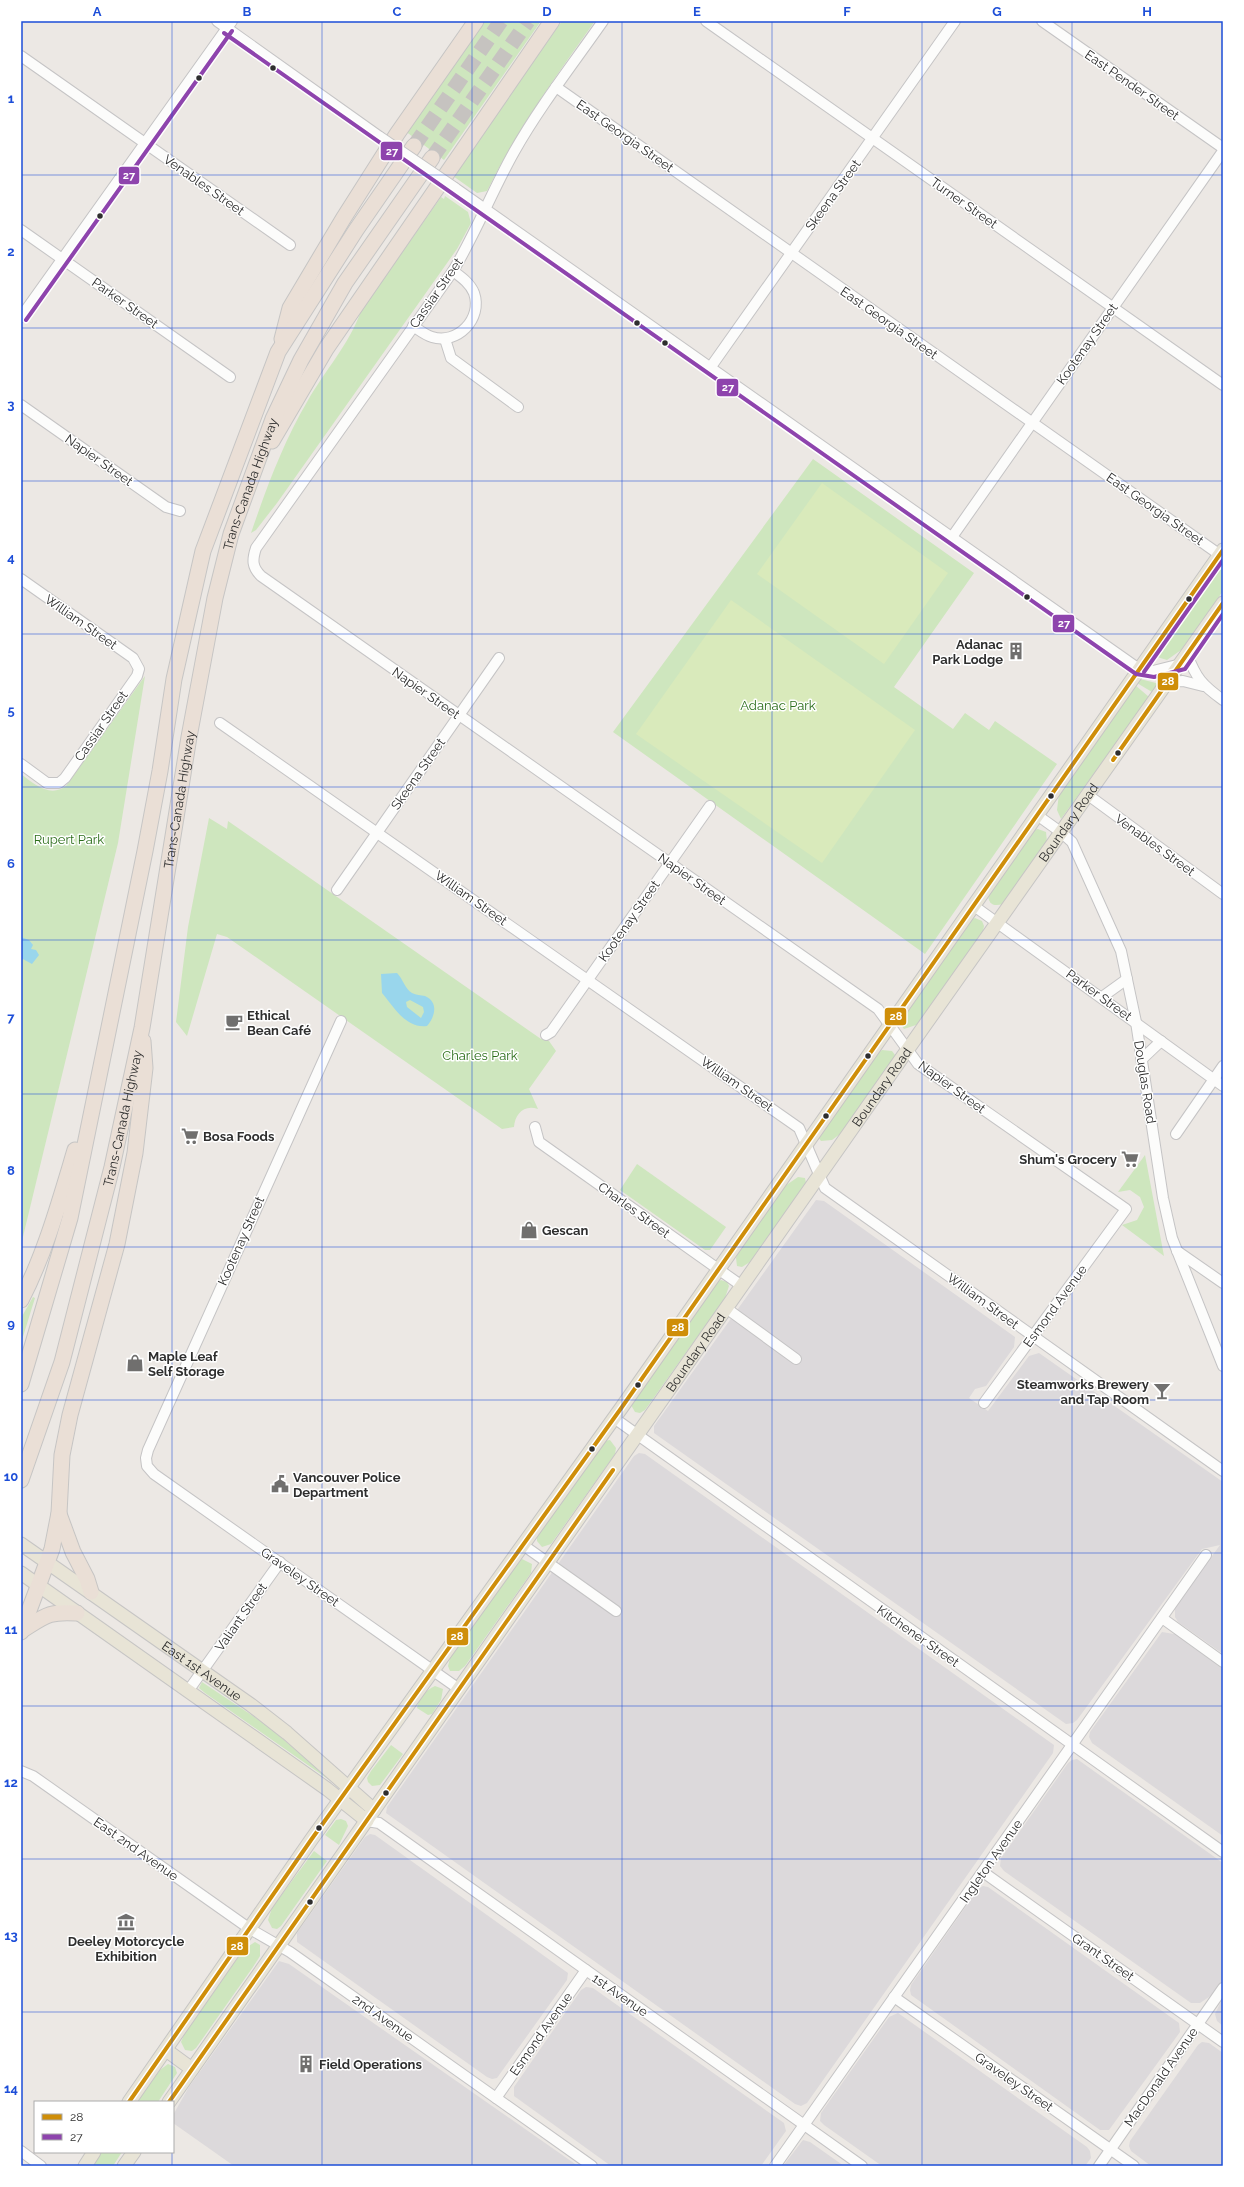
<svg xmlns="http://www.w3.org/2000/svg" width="1244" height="2187" font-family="Raleway,sans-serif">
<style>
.industrial{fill:#dcd9db}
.green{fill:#cee6be}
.pitch{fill:#d9eabb}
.water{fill:#99d6ec;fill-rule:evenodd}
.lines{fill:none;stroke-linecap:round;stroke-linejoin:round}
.highway-tunnel{stroke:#c6c3c0;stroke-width:15;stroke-dasharray:15 8;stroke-linecap:butt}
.minor-casing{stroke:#c5c4c5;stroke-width:12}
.major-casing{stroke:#c6c5c4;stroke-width:15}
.highway-casing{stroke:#c6c5c4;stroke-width:17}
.minor{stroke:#fcfcfb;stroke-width:10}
.major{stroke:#e8e4d6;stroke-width:13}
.highway{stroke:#eadfd6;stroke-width:15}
.minor-bridge-casing{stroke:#c5c4c5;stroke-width:12;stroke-linecap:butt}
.minor-bridge{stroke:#fcfcfb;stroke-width:10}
.bus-1-casing{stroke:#fff;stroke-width:7}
.bus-2-casing{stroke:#fff;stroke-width:7}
.bus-1{stroke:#cf8e09;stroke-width:4}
.bus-2{stroke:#8e44ad;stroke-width:4}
.grid{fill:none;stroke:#1d4ed8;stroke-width:1;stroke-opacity:0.55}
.bus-dot{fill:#2e2e2e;stroke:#fff;stroke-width:1.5}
.labels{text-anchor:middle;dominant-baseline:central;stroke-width:3;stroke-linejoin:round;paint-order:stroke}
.street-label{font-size:13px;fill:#2e2e2e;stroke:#fff}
.poi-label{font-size:13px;font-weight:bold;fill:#2e2e2e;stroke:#fff;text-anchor:start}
.park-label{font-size:13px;fill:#2c6e1b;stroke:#fff}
.line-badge{stroke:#fff;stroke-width:1.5}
.badge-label{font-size:11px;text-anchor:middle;font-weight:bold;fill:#fff}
.neatline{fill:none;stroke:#1d4ed8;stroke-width:1.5}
.grid-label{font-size:13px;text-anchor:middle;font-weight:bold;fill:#1d4ed8}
</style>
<rect width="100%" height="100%" fill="#ece8e4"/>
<g class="industrial">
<polygon points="816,1200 824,1201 1015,1337 1014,1347 986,1386 975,1389 969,1398 988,1411 1029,1356 1039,1353 1223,1482 1223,1654 1178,1622 1175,1617 1175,1607 1220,1545 1202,1549 1077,1720 1073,1723 1066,1724 654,1433 654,1426"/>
<polygon points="639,1453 645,1454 1054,1745 1053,1753 807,2103 801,2106 795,2104 386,1813 387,1807 634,1456"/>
<polygon points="1162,1632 1180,1635 1223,1665 1223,1836 1092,1743 1089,1737 1090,1732"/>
<polygon points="1077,1759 1223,1863 1223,1979 1212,1995 1200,2003 1191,2003 1004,1871 1000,1866 1001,1858 1068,1763 1072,1760"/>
<polygon points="370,1834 375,1835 568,1973 567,1980 497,2078 492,2079 487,2077 297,1942 297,1933 365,1837"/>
<polygon points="983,1886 988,1887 1179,2023 1180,2032 1109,2130 1100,2130 911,1995 910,1990 911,1985 978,1889"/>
<polygon points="279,1961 289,1964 578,2166 234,2166 173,2123 173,2115 189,2087"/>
<polygon points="586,1987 593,1988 784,2123 786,2131 761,2166 611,2166 514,2096 514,2087 581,1990"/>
<polygon points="1223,1997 1223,2026 1217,2021 1215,2014"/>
<polygon points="898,2013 1087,2147 1090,2151 1091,2158 1085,2166 882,2166 824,2125 820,2121 821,2113 889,2017"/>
<polygon points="1202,2042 1209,2043 1223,2053 1223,2166 1151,2166 1131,2151 1129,2146 1130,2141 1198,2045"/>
<polygon points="803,2140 810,2142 844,2166 783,2166"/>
</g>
<g class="green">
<polygon points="484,21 541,21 444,160 405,131"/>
<path d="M 562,21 L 595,21 C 556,76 517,130 487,191 L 477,193 L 453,176 Z"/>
<path d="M 445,196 L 468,212 L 471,223 L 457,249 L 277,503 L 256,530 L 251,533 C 266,489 283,443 307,402 C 325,370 349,345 361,311 L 441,197 L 444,199 Z"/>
<polygon points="813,459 974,573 894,687 953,729 965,713 989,730 995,721 1057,764 925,954 613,732"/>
<polygon points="1223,569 1223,591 1181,650 1167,660 1157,657 1215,572"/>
<path d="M 145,676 L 118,843 L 21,1245 L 21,774 C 34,784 50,798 66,786 Z"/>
<polygon points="1140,679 1156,683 1158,685 1152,692 1137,683"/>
<polygon points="1135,685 1149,697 1061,819 1057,810 1059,794"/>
<path d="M 209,818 L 227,829 L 228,821 L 541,1039 L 549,1041 L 556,1051 L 529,1089 L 538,1109 C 524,1104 515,1114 514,1127 L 502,1129 L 227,937 L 217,934 L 187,1036 L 176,1022 L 188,927 Z"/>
<path d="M 1038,829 L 1046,832 L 1047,842 L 1003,904 C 993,907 988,904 988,893 L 1033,830 Z"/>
<polygon points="975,918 982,921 984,926 983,931 920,1021 916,1025 904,1029 900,1023 901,1017 970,920"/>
<polygon points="882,1050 892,1051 895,1055 893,1060 840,1134 832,1140 821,1141 818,1137 876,1054"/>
<polygon points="1145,1155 1164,1256 1122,1225 1137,1220 1144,1207 1140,1197 1130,1190 1118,1192"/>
<polygon points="637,1164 726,1227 710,1250 705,1250 620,1190"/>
<polygon points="798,1177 805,1178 806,1183 750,1262 742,1267 737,1266 736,1258 739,1250 782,1188"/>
<polygon points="721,1280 727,1282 729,1286 725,1298 645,1410 640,1413 635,1412 631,1405 717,1283"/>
<polygon points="33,1297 35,1298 21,1343 21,1318"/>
<polygon points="610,1440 616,1448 615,1454 551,1544 542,1547 537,1541 537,1537 604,1441"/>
<polygon points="522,1559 532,1564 531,1573 465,1666 459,1671 450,1671 448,1666 450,1658 518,1562"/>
<polygon points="202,1682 268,1726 332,1782 205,1693 199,1688"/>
<path d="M 435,1686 L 443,1689 L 441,1700 L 432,1714 L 428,1715 L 417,1708 C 418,1699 427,1689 435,1686 Z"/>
<polygon points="391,1745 403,1754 380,1785 372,1786 368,1782 367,1778 371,1771"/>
<polygon points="341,1819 346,1821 348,1826 339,1845 325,1835 336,1820"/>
<polygon points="314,1851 327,1861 281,1926 277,1929 272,1928 268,1920 272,1908"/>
<polygon points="255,1942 260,1945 260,1956 253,1967 196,2048 192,2051 185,2050 181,2042 184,2035 244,1949"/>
<polygon points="168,2064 175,2067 177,2073 158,2102 137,2102 160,2070"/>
<polygon points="101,2152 122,2152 113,2166 91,2166"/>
</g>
<g class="pitch">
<polygon points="822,483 948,573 884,664 757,574"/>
<polygon points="731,600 915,730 822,863 636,734"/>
</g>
<g class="water">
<polygon points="21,937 29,940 33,945 31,949 36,950 39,955 32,964 21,958"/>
<path d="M 397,973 C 403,979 405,989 412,993 C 416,995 421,995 425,996 C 439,1002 435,1017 427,1026 C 406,1029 394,1007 382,993 L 381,974 ZM 410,1000 L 423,1007 L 424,1012 L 421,1018 L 407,1007 L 406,1002 Z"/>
</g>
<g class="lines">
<g class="highway-tunnel">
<polyline points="414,146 501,21"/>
<polyline points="432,158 528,21"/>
</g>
<g class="minor-casing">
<g id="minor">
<polyline points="217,21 380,137"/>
<path d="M 603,21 C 573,64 540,106 514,152 C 492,191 476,233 453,271 L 256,548 C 252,560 252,567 261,576 L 878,1009 L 918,1064 L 1126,1209 L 984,1403"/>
<polyline points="706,21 1223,385"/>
<polyline points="1042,21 1223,148"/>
<polyline points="21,56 290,245"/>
<polyline points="556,87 1223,557"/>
<polyline points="455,188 1139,669 1153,671 1181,664"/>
<polyline points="21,230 230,377"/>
<polyline points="21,317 232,21"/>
<path d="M 413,326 C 419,330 425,335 432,337 C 457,345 483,319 474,293 C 470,283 461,277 453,271"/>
<polyline points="445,339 451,358 518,407"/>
<polyline points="710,368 955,21"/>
<polyline points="21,405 166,507 180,511"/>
<polyline points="952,537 1223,151"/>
<polyline points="21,579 133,658 139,669 137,676 65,778 59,783 47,783 21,764"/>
<path d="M 1187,654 C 1196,678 1202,685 1223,700"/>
<polyline points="1168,682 1183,681 1203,686"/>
<polyline points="220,723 799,1128 825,1188 1223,1471"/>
<polyline points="1088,795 1223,894"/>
<polyline points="1037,815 1062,833 1072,842 1121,951 1136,1022 1163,1198 1172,1238 1223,1366"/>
<polyline points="337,890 499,658"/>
<polyline points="974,906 1223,1086"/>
<polyline points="1102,997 1127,979"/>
<polyline points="341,1021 148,1450 146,1458 147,1466 154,1474 459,1689"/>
<polyline points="546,1035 551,1032 710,806"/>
<polyline points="1141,1060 1161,1041"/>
<polyline points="535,1127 539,1142 742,1286"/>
<polyline points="1176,1134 1223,1066"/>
<polyline points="1177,1251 1223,1283"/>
<polyline points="726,1308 796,1359"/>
<polyline points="614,1418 1223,1852"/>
<polyline points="523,1545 616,1611"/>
<polyline points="1162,1618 1223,1662"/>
<polyline points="188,1691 280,1562"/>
<polyline points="21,1771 33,1776 250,1929 290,1952 592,2166"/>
<polyline points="367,1821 379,1823 862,2166"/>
<polyline points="983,1872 1223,2042"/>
<polyline points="894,1997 1134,2166"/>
<polyline points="496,2098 586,1970"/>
<polyline points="21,2151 41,2166"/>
<polyline points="775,2166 1206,1555"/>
<polyline points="1099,2166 1223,1988"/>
</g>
</g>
<g class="major-casing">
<g id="major">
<path id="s1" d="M 21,1544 L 251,1705 L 287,1733 L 374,1810"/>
<polyline points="21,1573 327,1789 367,1821"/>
<polyline points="166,2050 192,2069"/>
<polyline points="129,2102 311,1840 622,1407 1223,550"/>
<path id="s2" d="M 169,2102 L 908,1049 L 1223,603"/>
<polyline points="85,2166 94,2152"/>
<polyline points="124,2166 134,2152"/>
</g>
</g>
<g class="highway-casing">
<g id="highway">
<polyline points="282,339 290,308 343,219 397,134 476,21"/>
<polyline points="272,441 326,349 552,21"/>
<path d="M 21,1300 C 45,1254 60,1200 75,1150"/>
<polyline points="21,1384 70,1218 145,851 160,771 174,679 203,551 278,352 356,230 414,146"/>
<path id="s3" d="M 21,1480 L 62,1362 L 112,1167 L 142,1028 L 189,737 L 215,598 L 231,534 L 273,419 L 301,360 L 345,283 L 432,158"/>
<polyline points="59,1514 73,1552 87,1579 91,1592"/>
<path d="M 21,1631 C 45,1616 48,1611 77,1613"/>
<polyline points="21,1632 52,1549 59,1513 62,1455 70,1415 117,1244 135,1153 145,1068 143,1041"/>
</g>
</g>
<use href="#minor" class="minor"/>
<use href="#major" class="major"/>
<use href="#highway" class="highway"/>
<g class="minor-bridge-casing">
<polyline id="minor-bridge" points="380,137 455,188"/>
</g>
<use href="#minor-bridge" class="minor-bridge"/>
<g class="bus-1-casing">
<g id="bus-1">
<polyline points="1113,760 1223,603"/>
<polyline points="129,2102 311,1840 622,1407 1223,550"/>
<polyline points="169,2102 613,1470"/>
</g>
</g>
<g class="bus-2-casing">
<g id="bus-2">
<polyline points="224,33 1136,674 1154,677 1185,669 1223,614"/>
<polyline points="26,320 232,31"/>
<polyline points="1144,672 1223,560"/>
</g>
</g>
<use href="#bus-1" class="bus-1"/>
<use href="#bus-2" class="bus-2"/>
</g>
<path class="grid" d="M 172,21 L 172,2102M 322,21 L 322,2166M 472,21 L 472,2166M 622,21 L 622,2166M 772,21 L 772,2166M 922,21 L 922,2166M 1072,21 L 1072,2166M 21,175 L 1223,175M 21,328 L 1223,328M 21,481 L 1223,481M 21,634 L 1223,634M 21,787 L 1223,787M 21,940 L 1223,940M 21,1094 L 1223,1094M 21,1247 L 1223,1247M 21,1400 L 1223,1400M 21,1553 L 1223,1553M 21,1706 L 1223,1706M 21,1859 L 1223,1859M 21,2012 L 1223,2012M 172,2152 L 172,2166"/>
<defs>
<g id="building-bare" transform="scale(1.38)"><path d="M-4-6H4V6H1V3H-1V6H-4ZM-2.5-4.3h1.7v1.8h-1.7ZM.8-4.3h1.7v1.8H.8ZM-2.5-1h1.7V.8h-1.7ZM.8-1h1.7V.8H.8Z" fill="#706f6e" stroke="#fff" stroke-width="2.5" paint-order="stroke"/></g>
<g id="cafe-bare" transform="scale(1.38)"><path d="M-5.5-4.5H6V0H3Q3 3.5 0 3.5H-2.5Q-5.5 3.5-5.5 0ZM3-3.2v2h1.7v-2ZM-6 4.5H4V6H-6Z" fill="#706f6e" stroke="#fff" stroke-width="2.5" paint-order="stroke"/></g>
<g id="supermarket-bare" transform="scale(1.38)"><path d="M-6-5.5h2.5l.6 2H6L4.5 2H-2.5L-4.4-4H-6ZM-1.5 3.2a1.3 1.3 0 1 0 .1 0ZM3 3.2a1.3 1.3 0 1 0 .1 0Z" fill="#706f6e" stroke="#fff" stroke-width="2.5" paint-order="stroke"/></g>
<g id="shop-bare" transform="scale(1.38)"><path d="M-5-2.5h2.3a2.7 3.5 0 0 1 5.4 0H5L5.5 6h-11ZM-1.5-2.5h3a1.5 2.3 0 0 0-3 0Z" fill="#706f6e" stroke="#fff" stroke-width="2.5" paint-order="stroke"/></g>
<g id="bar-bare" transform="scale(1.38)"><path d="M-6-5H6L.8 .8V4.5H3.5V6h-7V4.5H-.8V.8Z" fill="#706f6e" stroke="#fff" stroke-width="2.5" paint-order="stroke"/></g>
<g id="civic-bare" transform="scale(1.38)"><path d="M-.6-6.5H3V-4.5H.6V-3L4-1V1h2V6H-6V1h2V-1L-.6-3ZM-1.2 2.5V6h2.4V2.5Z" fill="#706f6e" stroke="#fff" stroke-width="2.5" paint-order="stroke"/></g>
<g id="museum-bare" transform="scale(1.38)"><path d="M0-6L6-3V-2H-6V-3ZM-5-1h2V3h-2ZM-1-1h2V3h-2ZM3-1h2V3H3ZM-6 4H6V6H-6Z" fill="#706f6e" stroke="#fff" stroke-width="2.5" paint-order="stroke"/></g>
</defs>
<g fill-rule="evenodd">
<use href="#building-bare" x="1016" y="651"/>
<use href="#cafe-bare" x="234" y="1022"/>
<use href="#supermarket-bare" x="190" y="1136"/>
<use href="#supermarket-bare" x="1130" y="1159"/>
<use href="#shop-bare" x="529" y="1230"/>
<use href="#shop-bare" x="135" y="1363"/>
<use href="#bar-bare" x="1162" y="1391"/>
<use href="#civic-bare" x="280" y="1484"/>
<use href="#museum-bare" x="126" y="1922"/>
<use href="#building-bare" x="306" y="2064"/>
</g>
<g class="bus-dot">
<circle cx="273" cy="68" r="3.5"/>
<circle cx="199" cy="78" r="3.5"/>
<circle cx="100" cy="216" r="3.5"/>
<circle cx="637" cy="323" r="3.5"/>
<circle cx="665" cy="343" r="3.5"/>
<circle cx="1027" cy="597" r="3.5"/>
<circle cx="1189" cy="599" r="3.5"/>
<circle cx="1118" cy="753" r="3.5"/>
<circle cx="1051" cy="796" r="3.5"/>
<circle cx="868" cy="1056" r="3.5"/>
<circle cx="826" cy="1116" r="3.5"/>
<circle cx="638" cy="1385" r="3.5"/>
<circle cx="592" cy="1449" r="3.5"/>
<circle cx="386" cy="1793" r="3.5"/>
<circle cx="319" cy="1828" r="3.5"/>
<circle cx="310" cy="1902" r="3.5"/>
</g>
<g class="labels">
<g class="street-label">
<text transform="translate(1132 85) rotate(35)">East Pender Street</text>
<text transform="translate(625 136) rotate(35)">East Georgia Street</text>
<text transform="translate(204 185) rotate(35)">Venables Street</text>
<text transform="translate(833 195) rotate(-54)">Skeena Street</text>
<text transform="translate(964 203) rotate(35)">Turner Street</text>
<text transform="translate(436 293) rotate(-55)">Cassiar Street</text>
<text transform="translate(125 303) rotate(35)">Parker Street</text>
<text transform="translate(889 323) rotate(35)">East Georgia Street</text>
<text transform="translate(1087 344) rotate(-55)">Kootenay Street</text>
<text transform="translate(99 460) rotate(35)">Napier Street</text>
<text stroke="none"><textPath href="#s3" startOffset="1024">Trans-Canada Highway</textPath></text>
<text transform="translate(1155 509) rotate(35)">East Georgia Street</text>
<text transform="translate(81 622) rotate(35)">William Street</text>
<text transform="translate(426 693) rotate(35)">Napier Street</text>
<text transform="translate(101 726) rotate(-55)">Cassiar Street</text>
<text transform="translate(418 774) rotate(-55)">Skeena Street</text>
<text stroke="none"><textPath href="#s3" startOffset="700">Trans-Canada Highway</textPath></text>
<text stroke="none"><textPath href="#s2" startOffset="1564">Boundary Road</textPath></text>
<text transform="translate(1155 845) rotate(36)">Venables Street</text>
<text transform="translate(692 879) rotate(35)">Napier Street</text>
<text transform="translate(471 898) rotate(35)">William Street</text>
<text transform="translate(629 921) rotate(-55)">Kootenay Street</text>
<text transform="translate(1099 995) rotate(36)">Parker Street</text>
<text transform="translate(1145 1082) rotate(81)">Douglas Road</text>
<text transform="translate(737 1084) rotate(35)">William Street</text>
<text stroke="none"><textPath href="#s2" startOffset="1240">Boundary Road</textPath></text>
<text transform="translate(952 1087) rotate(36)">Napier Street</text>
<text stroke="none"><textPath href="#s3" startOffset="376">Trans-Canada Highway</textPath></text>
<text transform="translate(634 1210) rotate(36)">Charles Street</text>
<text transform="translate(241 1241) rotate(-66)">Kootenay Street</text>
<text transform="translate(983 1301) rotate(36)">William Street</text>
<text transform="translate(1055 1306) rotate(-54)">Esmond Avenue</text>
<text stroke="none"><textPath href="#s2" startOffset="916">Boundary Road</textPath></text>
<text transform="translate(300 1577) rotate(35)">Graveley Street</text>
<text transform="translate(241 1617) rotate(-55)">Valiant Street</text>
<text transform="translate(918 1636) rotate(35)">Kitchener Street</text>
<text stroke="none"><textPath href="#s1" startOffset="221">East 1st Avenue</textPath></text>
<text transform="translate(136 1849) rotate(35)">East 2nd Avenue</text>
<text transform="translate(991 1861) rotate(-55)">Ingleton Avenue</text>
<text transform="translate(1103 1957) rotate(35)">Grant Street</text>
<text transform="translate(620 1995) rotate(35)">1st Avenue</text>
<text transform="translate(383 2018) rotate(35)">2nd Avenue</text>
<text transform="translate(541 2034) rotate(-55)">Esmond Avenue</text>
<text transform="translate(1161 2077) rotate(-55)">MacDonald Avenue</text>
<text transform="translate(1014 2082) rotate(35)">Graveley Street</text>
</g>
<g class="poi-label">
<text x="1003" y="644" text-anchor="end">Adanac<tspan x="1003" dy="15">Park Lodge</tspan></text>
<text x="247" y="1015">Ethical<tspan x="247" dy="15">Bean Café</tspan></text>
<text x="203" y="1136">Bosa Foods</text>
<text x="1117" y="1159" text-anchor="end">Shum's Grocery</text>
<text x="542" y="1230">Gescan</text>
<text x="148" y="1356">Maple Leaf<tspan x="148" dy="15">Self Storage</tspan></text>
<text x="1149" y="1384" text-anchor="end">Steamworks Brewery<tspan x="1149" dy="15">and Tap Room</tspan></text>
<text x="293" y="1477">Vancouver Police<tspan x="293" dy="15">Department</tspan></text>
<text x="126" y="1941" text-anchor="middle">Deeley Motorcycle<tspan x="126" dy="15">Exhibition</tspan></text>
<text x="319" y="2064">Field Operations</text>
</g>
<g class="park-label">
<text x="778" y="705">Adanac Park</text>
<text x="69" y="839">Rupert Park</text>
<text x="480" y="1055">Charles Park</text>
</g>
</g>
<g class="line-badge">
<rect x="380" y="141" width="23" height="20" rx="4" fill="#8e44ad"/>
<rect x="118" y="166" width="22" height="19" rx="4" fill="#8e44ad"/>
<rect x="716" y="378" width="23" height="19" rx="4" fill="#8e44ad"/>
<rect x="1052" y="614" width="23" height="19" rx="4" fill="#8e44ad"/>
<rect x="1157" y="672" width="22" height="19" rx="4" fill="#cf8e09"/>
<rect x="884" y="1007" width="23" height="19" rx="4" fill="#cf8e09"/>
<rect x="666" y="1318" width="23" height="19" rx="4" fill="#cf8e09"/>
<rect x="446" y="1627" width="23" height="19" rx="4" fill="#cf8e09"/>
<rect x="226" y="1936" width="23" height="20" rx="4" fill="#cf8e09"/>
</g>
<g class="badge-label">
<text x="392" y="155">27</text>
<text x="129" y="179">27</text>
<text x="728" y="391">27</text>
<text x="1064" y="627">27</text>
<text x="1168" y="685">28</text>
<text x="896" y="1020">28</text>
<text x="678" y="1331">28</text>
<text x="457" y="1640">28</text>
<text x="237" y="1950">28</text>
</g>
<rect width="1244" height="2187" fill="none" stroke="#ffffff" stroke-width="44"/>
<rect x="34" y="2101" width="140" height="52" fill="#ffffff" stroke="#ababab"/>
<rect x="42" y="2114" width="20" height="6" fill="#cf8e09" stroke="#ababab"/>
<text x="70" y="2121" font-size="12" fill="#2e2e2e">28</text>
<rect x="42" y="2134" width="20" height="6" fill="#8e44ad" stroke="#ababab"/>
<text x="70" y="2141" font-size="12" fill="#2e2e2e">27</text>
<rect x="22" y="22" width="1200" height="2143" class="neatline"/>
<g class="grid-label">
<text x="97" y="16">A</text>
<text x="247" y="16">B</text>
<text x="397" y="16">C</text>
<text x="547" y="16">D</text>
<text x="697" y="16">E</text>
<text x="847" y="16">F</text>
<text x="997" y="16">G</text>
<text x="1147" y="16">H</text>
<text x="11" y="103">1</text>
<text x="11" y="256">2</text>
<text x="11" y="409">3</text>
<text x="11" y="562">4</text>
<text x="11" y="715">5</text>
<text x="11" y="868">6</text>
<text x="11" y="1022">7</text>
<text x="11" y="1175">8</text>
<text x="11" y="1328">9</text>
<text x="11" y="1481">10</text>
<text x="11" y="1634">11</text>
<text x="11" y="1787">12</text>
<text x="11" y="1940">13</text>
<text x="11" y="2093">14</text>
</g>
</svg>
